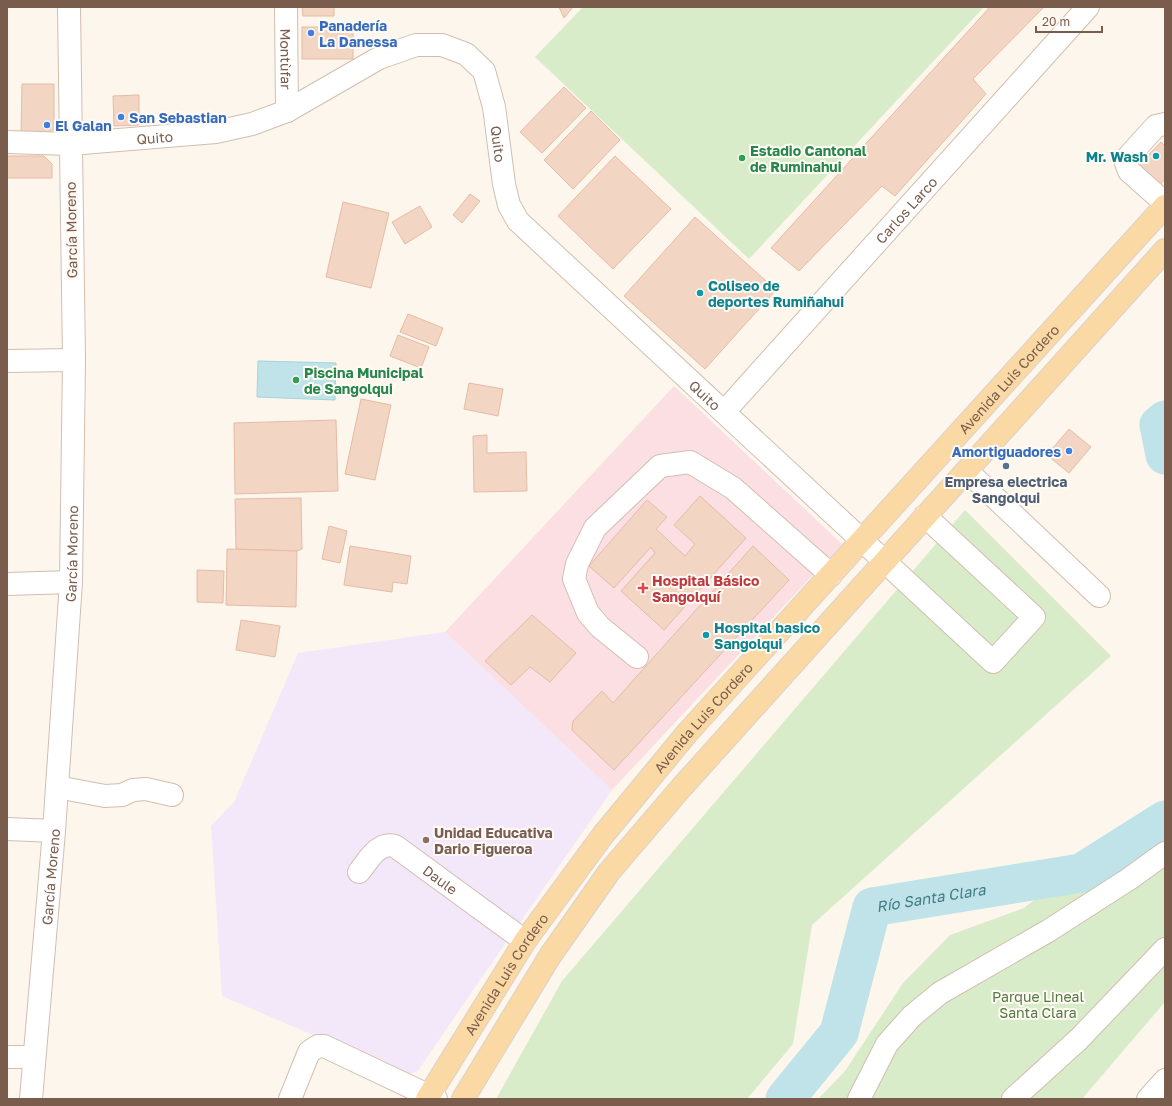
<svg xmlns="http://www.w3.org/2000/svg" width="1172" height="1106" font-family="'Golos Text',sans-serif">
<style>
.education{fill:#f3e8fa}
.medical{fill:#fbdfe3}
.green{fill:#d8ecc9}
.water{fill:#bfe3e8;stroke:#a5d3da}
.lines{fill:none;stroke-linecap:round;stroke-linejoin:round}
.river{stroke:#bfe3e8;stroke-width:39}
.building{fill:#f3d5c3;stroke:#e6bba3}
.minor-casing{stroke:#d1beb0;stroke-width:24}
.major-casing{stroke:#dad1cd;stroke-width:24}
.minor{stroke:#fff;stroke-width:22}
.major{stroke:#fbd9a5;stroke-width:22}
.shop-dot{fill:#3f7fe0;stroke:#fffaf3;stroke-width:1.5}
.culture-dot{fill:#0f9aa8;stroke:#fffaf3;stroke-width:1.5}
.leisure-dot{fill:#2e9e5b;stroke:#fffaf3;stroke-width:1.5}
.service-dot{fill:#5c6f8a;stroke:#fffaf3;stroke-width:1.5}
.health-dot{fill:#e0444e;stroke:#fffaf3;stroke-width:1.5}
.education-dot{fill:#8d6e63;stroke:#fffaf3;stroke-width:1.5}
.labels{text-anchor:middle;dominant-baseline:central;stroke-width:4;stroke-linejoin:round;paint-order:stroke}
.shop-label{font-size:14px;font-weight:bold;fill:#366cbe;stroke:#fffaf3;text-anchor:start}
.street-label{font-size:14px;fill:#7a5c4d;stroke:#fffaf3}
.leisure-label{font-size:14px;font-weight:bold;fill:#27864d;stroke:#fffaf3;text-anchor:start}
.culture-label{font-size:14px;font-weight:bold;fill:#0d838f;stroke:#fffaf3;text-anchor:start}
.service-label{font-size:14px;font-weight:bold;fill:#4e5e75;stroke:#fffaf3}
.health-label{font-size:14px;font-weight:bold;fill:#be3a42;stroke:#fffaf3;text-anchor:start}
.education-label{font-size:14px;font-weight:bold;fill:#785e54;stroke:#fffaf3;text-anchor:start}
.park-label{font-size:14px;fill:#537a41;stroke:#fffaf3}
.water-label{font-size:15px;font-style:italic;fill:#437c86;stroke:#fffaf3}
</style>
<rect width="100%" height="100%" fill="#fdf6ec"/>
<polygon class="education" points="445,632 612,790 462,1006 418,1071 406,1075 222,996 211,826 234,802 298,653"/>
<polygon class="medical" points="674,386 842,544 612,790 445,632"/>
<g class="green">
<polygon points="583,7 984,7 749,259 535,57"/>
<polygon points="965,510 1111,656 812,925 793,1044 747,1099 496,1099 562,981"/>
<polygon points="1160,802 1165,802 1165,1002 1082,1099 818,1099 845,1071 903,983 950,935 1024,908"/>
</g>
<polygon class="water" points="258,361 336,363 335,400 257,397"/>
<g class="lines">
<g class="river">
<polyline points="1165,420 1159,425 1165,455"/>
<path id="s1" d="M 785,1099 L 839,1033 L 872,907 L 1081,873 L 1165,820"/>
</g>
</g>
<g class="building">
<polygon points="302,7 334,7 334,16 303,16"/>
<polygon points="559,7 573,7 564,18"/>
<polygon points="990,7 1044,7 973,79 986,94 895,196 882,186 799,271 771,248"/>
<rect x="302" y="27" width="51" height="32"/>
<polygon points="22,84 54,84 54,129 48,134 21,134"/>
<polygon points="564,87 586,108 542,153 520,132"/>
<polygon points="139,95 139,125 114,126 113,96"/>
<polygon points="591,111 620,140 573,189 544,160"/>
<polygon points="1161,142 1165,146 1165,179 1158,187 1137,167"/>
<polygon points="7,156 44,156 52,164 52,178 7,178"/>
<polygon points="615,156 671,209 613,269 558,216"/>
<polygon points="470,194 480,201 462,223 453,215"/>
<polygon points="343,202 389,213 371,288 326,277"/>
<polygon points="420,206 432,227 405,244 392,222"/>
<polygon points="695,217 776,290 705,369 624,296"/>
<polygon points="408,314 443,328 436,346 400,332"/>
<polygon points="398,335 429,347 421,368 390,356"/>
<polygon points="469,383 503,389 498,416 464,409"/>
<polygon points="361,399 391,405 375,480 345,474"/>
<polygon points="336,420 338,491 235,494 234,423"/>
<polygon points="1069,429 1091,447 1069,473 1047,455"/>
<polygon points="487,435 487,453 526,452 527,491 474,492 473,436"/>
<polygon points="700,496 746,538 664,630 621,591 655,553 651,547 614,588 589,566 647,500 667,517 656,529 685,556 695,544 674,525"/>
<polygon points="301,498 302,549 297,551 236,549 235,499"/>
<polygon points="329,526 347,531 340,563 322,559"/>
<polygon points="350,546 411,556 407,584 393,582 392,592 344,585"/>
<polygon points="753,546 789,580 614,770 572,730 573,721 602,691 613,703"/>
<polygon points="227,549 297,551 296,607 226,605"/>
<polygon points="197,570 224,571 223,603 197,602"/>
<polygon points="532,615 576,653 550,682 530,667 511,685 485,661"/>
<polygon points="241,620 280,626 275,657 236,650"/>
</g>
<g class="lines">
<g class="minor-casing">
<g id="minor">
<path id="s2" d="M 286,7 L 287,111"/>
<polyline points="1165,124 1156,126 1127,158 1126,163 1129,171 1165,203"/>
<path id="s3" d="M 7,142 L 70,144 L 216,132 L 252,124 L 287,111 L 379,58 L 416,45 L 442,45 L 466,54 L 484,71 L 494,107 L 504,184 L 509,205 L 518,221 L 993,662 L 1034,617 L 925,516"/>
<polyline points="7,361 74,360"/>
<path id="s4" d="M 724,412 L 1088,7"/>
<polyline points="967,471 1099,596"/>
<polyline points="7,584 71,582"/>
<polyline points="637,657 600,627 588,613 574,579 577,564 595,528 660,466 690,462 733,488 831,575"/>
<polyline points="57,787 105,796 122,795 133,790 146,789 172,795"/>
<polyline points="7,829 54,831"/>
<path id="s5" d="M 359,872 C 368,861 378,841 395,846 L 525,941"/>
<polyline points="7,1057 34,1057"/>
<path id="s6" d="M 31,1099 L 54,831 L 71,582 L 74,360 L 69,7"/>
<polyline points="290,1099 309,1052 318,1046 324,1046 436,1099"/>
<polyline points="859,1099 887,1044 912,1016 940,993 1048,931 1129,879 1165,853"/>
<polyline points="1013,1099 1079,1039 1165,949"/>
<polyline points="1148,1099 1165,1080"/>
</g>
</g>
<g class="major-casing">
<g id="major">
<path id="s7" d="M 427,1099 L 525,941 L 603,835 L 688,732 L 1165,206"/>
<polyline points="463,1099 550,956 609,872 681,788 1165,250"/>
</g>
</g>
<use href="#minor" class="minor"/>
<use href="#major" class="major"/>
</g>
<g class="shop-dot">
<circle cx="311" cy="33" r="4"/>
<circle cx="121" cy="117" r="4"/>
<circle cx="47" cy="125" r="4"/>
<circle cx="1069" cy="451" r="4"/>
</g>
<g class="culture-dot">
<circle cx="1156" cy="156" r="4"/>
<circle cx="700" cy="293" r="4"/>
<circle cx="706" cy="635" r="4"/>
</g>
<g class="leisure-dot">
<circle cx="742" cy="158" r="4"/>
<circle cx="296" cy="380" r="4"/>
</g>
<circle class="service-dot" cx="1006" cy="466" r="4"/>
<path class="health-dot" d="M641 582h4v4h4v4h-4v4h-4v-4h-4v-4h4z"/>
<circle class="education-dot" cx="426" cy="840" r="4"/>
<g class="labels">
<g class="shop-label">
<text x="319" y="25">Panadería<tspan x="319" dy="16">La Danessa</tspan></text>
<text x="129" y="117">San Sebastian</text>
<text x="55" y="125">El Galan</text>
<text x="1061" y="451" text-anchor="end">Amortiguadores</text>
</g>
<g class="street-label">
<text stroke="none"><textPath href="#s2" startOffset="52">Montùfar</textPath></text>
<text stroke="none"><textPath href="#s3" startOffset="148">Quito</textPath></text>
<text stroke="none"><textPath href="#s3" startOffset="580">Quito</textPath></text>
<text stroke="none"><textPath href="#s4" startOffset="272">Carlos Larco</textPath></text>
<text transform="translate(71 230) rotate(-91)">García Moreno</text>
<text stroke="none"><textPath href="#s7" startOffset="928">Avenida Luis Cordero</textPath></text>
<text stroke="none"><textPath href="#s3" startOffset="916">Quito</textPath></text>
<text stroke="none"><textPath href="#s6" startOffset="547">García Moreno</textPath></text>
<text stroke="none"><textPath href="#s7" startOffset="472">Avenida Luis Cordero</textPath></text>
<text stroke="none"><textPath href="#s6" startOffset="223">García Moreno</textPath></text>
<text stroke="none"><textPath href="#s5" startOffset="104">Daule</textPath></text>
<text stroke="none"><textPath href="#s7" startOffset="148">Avenida Luis Cordero</textPath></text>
</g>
<g class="leisure-label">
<text x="750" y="150">Estadio Cantonal<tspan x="750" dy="16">de Ruminahui</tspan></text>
<text x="304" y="372">Piscina Municipal<tspan x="304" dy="16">de Sangolqui</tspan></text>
</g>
<g class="culture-label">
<text x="1148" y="156" text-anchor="end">Mr. Wash</text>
<text x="708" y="285">Coliseo de<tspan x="708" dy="16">deportes Rumiñahui</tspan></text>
<text x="714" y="627">Hospital basico<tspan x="714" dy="16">Sangolqui</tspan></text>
</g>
<g class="service-label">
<text x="1006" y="481">Empresa electrica<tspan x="1006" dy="16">Sangolqui</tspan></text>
</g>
<g class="health-label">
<text x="652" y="580">Hospital Básico<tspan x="652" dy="16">Sangolquí</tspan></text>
</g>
<g class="education-label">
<text x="434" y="832">Unidad Educativa<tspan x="434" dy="16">Dario Figueroa</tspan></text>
</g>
<g class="park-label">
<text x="1038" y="996">Parque Lineal<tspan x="1038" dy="16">Santa Clara</tspan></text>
</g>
<g class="water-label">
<text stroke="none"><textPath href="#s1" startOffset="275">Río Santa Clara</textPath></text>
</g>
</g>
<rect width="1172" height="1106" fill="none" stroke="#7a5c4d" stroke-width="16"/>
<path d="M1036 26v6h66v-6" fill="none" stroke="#7a5c4d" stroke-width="2"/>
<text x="1042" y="26" font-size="12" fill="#7a5c4d" stroke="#fffaf3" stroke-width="3" paint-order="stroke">20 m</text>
</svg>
